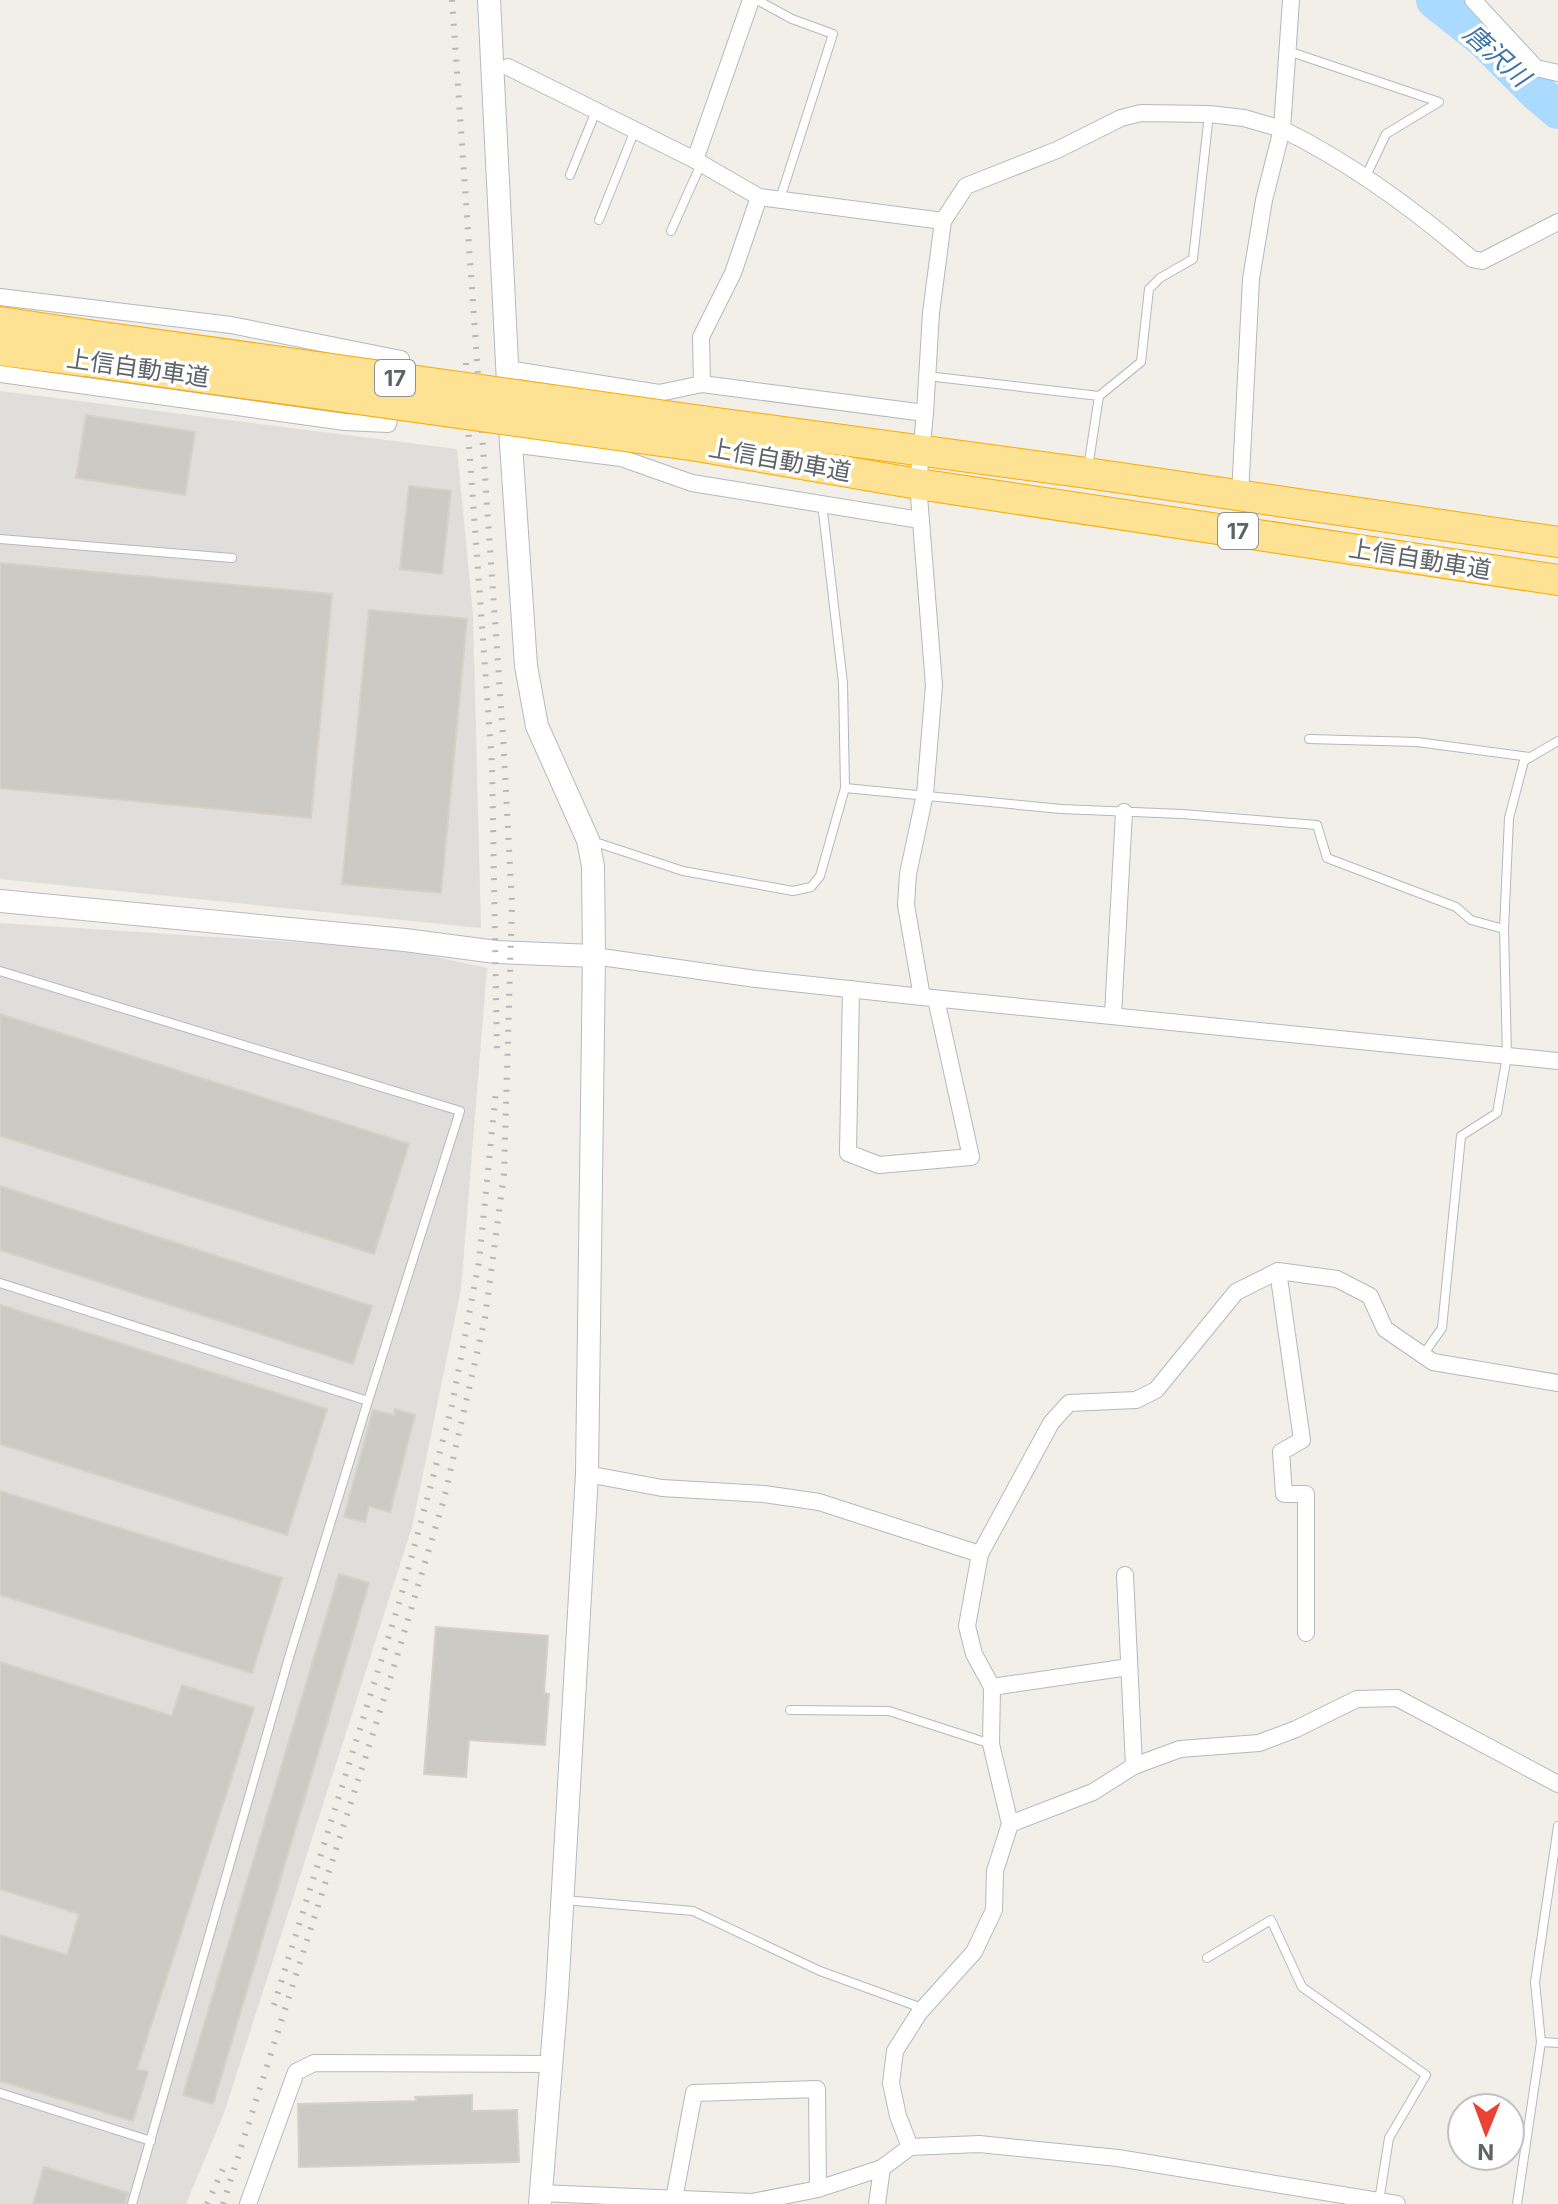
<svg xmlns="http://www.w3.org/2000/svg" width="1558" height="2204" font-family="Inter,'Noto Sans JP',sans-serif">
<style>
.industrial{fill:#e0deda}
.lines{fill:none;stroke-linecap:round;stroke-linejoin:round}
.river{stroke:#aadaff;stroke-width:38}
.building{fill:#cccac5;stroke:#d6d1c6;stroke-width:2}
.lane-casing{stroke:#b5b8bc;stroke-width:10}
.street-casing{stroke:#b5b8bc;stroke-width:18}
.secondary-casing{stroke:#b6babf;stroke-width:24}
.highway-casing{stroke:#f9ab00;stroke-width:32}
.lane{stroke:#fff;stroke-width:8}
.street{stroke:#fff;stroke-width:16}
.secondary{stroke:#fff;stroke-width:22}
.highway{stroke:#fde293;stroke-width:30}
.rail{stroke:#b6b7b8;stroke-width:6;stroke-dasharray:2 10;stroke-linecap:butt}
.highway-bridge-casing{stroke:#f9ab00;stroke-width:32;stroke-linecap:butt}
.highway-bridge{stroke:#fde293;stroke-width:30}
.labels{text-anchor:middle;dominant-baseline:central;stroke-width:7;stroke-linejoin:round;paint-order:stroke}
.shield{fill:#fff;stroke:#8f9295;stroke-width:2}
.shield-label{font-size:22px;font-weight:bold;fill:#5f6368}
.street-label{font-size:24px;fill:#5f6368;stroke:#fff}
.water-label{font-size:26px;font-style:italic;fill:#4174aa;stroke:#fff}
</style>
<rect width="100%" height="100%" fill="#f1efe8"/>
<g class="industrial">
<polygon points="0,391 457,449 473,615 481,928 0,879"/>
<polygon points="0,923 399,949 487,968 461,1289 412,1527 224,2113 186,2204 0,2204"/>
</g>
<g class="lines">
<polyline class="river" points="1435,0 1483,38 1537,92 1558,110"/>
</g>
<g class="building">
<polygon points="86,415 195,432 185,495 76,478"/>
<polygon points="409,486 451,491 442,574 400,569"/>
<polygon points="0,563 332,594 311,818 0,788"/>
<polygon points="369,610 467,619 441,893 342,884"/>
<polygon points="0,1014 409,1144 374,1254 0,1136"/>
<polygon points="0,1186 372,1306 353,1364 0,1250"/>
<polygon points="0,1305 327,1409 287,1535 0,1444"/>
<polygon points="395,1409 415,1415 390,1512 369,1506 365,1522 344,1517 373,1410 394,1415"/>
<polygon points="0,1491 282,1578 252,1673 0,1595"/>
<polygon points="339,1574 369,1583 213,2104 183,2095"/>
<polygon points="436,1627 548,1636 544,1693 549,1694 545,1745 469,1740 466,1777 424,1774"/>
<polygon points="0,1662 172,1716 182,1685 254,1708 137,2069 148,2072 133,2121 0,2081 0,1935 67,1955 79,1914 0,1889"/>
<polygon points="472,2095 472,2111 517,2110 519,2162 299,2167 298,2104 416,2101 415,2097"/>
<polygon points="44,2167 128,2193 125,2204 33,2204"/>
</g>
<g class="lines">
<g class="lane-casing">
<g id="lane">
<polyline points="757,0 792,19 833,34 780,199"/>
<polyline points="1288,51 1439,102 1386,134 1365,178"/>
<polyline points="570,175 596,111"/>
<polyline points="599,220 635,130"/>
<polyline points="671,231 701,164"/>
<polyline points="927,376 1099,396 1088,468"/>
<polyline points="1099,396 1141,362 1149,289 1160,278 1193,259 1209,114"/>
<polyline points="0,539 232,558"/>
<polyline points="1309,739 1417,742 1530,757"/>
<polyline points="845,788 1061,809 1182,814 1317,825 1327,858 1456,907 1471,920 1504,929 1507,1056 1497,1113 1461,1136 1442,1328 1423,1355"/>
<polyline points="592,841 683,871 793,891 811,887 820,876 845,788 843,683 822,503"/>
<polyline points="1504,929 1509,818 1524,761 1558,741"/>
<polyline points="0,971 460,1111 368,1401 290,1654 132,2204"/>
<polyline points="0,1283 368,1401"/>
<polyline points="790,1710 889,1711 991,1744"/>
<polyline points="564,1900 693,1911 820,1971 922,2008"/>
<polyline points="1207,1958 1271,1920 1302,1987 1426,2075 1389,2138 1379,2201"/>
<polyline points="1541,2042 1558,2043"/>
<polyline points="0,2093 151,2141"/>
<polyline points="1517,2204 1541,2042 1535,1982 1558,1826"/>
</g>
</g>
<g class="street-casing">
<g id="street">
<path d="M 1291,0 L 1282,129 C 1351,163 1414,209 1472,259 L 1482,261 L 1558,222"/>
<polyline points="1473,0 1536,68 1558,73"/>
<polyline points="508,67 695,160"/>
<polyline points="759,197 943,221"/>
<polyline points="0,297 231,325 401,359 388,424 345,422 0,374"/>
<polyline points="507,369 659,393 702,384 925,413 918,484 934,685 925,794 908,874 906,905 922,997"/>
<polyline points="702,384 701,337 733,273 759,197 695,160 751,0"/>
<polyline points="925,413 931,313 943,221 966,186 1057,150 1121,118 1141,113 1209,114 1244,118 1282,129 1264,200 1251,279 1240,495"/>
<polyline points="511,444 621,458 692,483 920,520"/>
<polyline points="594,956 756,979 922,997 1558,1061"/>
<polyline points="851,989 848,1153 879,1165 971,1157 936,999"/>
<polyline points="1113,1015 1124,812"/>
<polyline points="1278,1271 1302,1440 1281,1452 1284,1494 1306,1494 1306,1633"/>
<polyline points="587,1474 662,1488 764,1494 819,1502 980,1554"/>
<polyline points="1125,1575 1134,1766"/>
<polyline points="992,1687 1129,1667"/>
<polyline points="1010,1824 1093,1792 1134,1766 1180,1749 1259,1743 1296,1729 1357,1699 1397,1698 1558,1784"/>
<polyline points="910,2147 898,2116 891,2083 895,2051 919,2013 974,1952 994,1910 995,1871 1010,1824 991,1744 992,1687 974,1654 967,1626 980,1554 1051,1423 1069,1403 1136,1400 1156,1390 1236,1292 1278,1271 1337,1279 1370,1296 1385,1329 1433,1362 1558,1383"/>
<polyline points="540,2193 752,2202 818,2189 882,2168 910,2147 979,2144 1118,2158 1397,2204"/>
<polyline points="674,2199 694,2093 817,2089 818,2189"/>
<polyline points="248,2204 296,2072 314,2063 551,2064"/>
<polyline points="877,2204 882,2168"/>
</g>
</g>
<g class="secondary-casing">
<g id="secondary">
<polyline points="489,0 511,444 526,666 537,726 588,840 593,866 594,956"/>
<polyline points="0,901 405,940 496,952 594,956 587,1474 557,1993 540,2204"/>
</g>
</g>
<g class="highway-casing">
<g id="highway">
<polyline points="0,322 88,335"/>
<polyline points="0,350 85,361"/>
<polyline points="702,421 1087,473 1558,542"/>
<polyline points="697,446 918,484 1558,580"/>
</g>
</g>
<use href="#lane" class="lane"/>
<use href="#street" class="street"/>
<use href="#secondary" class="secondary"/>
<use href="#highway" class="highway"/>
<g class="rail">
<polyline points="466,363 469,445 492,765 497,1054"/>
<polyline points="274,2005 400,1600 451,1410 479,1262 496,1090"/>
<polyline points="207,2204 223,2169"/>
<polyline points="223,2204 389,1683 444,1499 485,1318 504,1174 512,904 503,736 452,0"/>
</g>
<g class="highway-bridge-casing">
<g id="highway-bridge">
<polyline points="88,335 702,421"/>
<polyline points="85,361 697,446"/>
</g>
</g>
<use href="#highway-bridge" class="highway-bridge"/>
</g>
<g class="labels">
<g class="shield">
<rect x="375" y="360" width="40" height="36" rx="6"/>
<rect x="1218" y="513" width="40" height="36" rx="6"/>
</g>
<g class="shield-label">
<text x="395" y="378">17</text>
<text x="1238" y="531">17</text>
</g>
<g class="street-label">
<text transform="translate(138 368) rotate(8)">上信自動車道</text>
<text transform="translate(780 460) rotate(10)">上信自動車道</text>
<text transform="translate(1420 559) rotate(9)">上信自動車道</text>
</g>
<g class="water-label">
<text transform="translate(1497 55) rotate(42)">唐沢川</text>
</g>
</g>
<g transform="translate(1486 2132) rotate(181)"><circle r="38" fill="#ffffff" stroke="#bfc1c3" stroke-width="2"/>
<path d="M0-6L14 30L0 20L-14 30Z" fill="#ea4335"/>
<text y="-12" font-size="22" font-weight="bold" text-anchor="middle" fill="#5f6368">N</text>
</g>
</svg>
